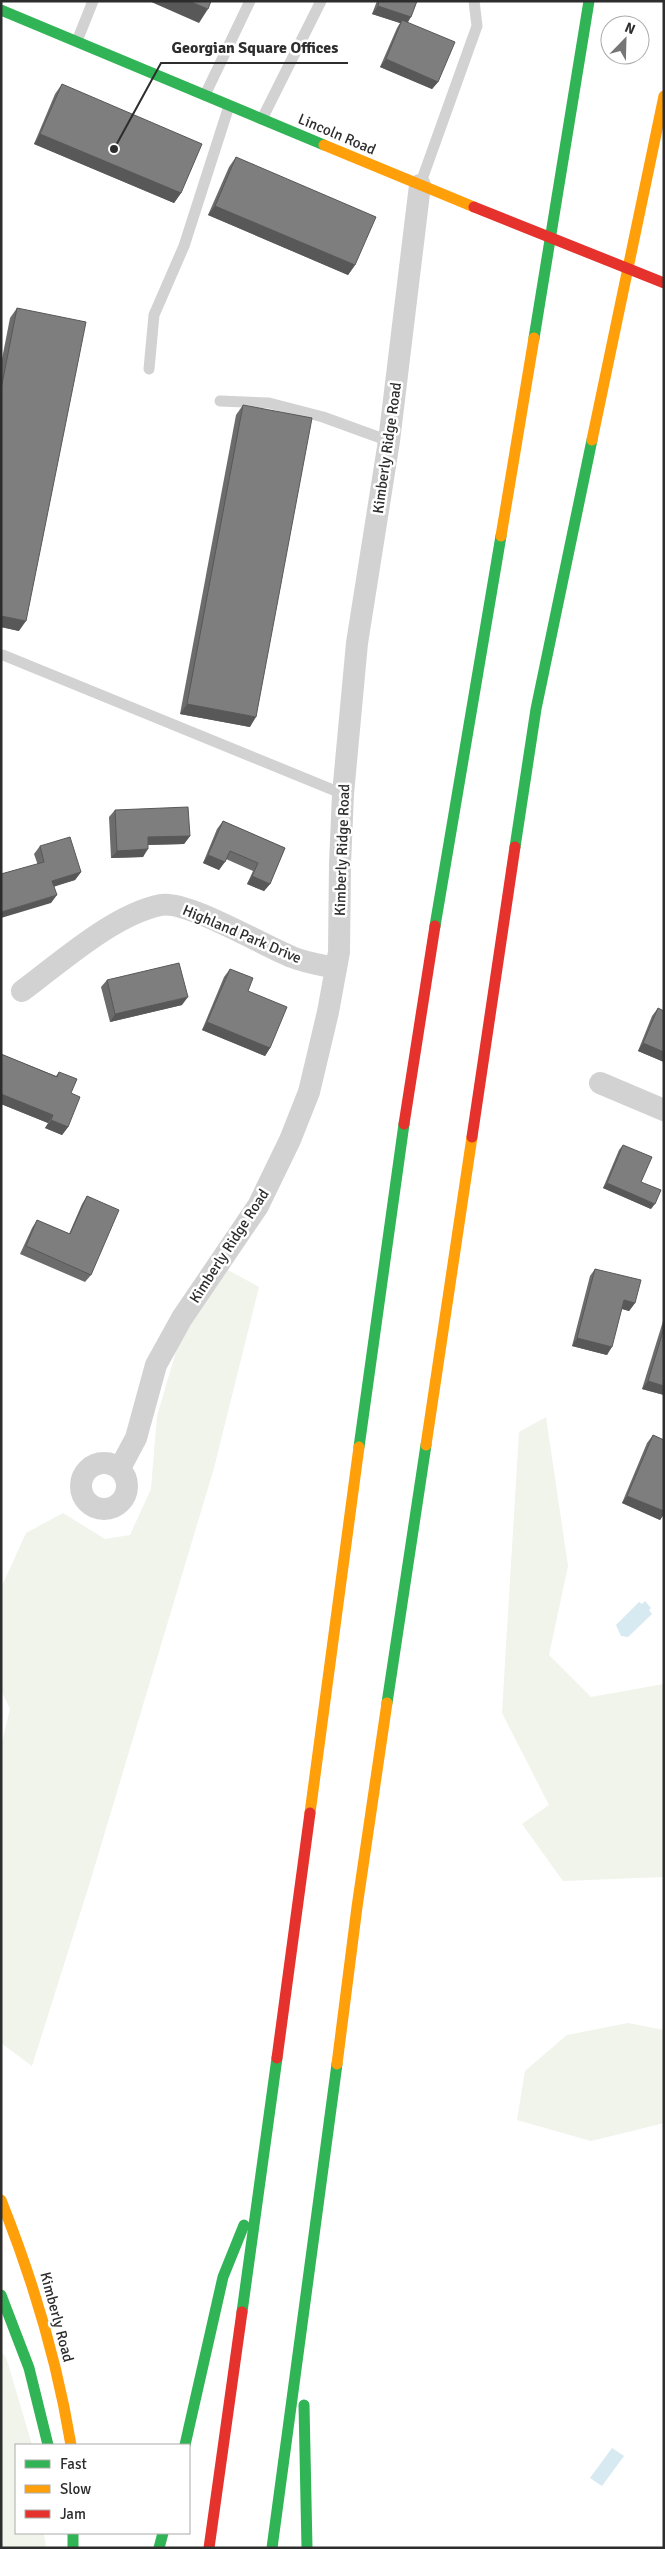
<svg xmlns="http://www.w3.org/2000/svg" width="665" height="2549" font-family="Signika,sans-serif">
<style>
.green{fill:#f0f4eb}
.water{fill:#d7e9f1}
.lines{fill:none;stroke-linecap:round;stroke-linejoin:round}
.lane{stroke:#d2d2d2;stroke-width:11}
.street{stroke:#d2d2d2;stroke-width:22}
.fast{stroke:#30b455;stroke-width:11}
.slow{stroke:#ff9f0a;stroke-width:11}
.jam{stroke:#e5322d;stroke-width:11}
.jam-bridge{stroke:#e5322d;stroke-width:11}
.wall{fill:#6c6c6c}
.shaded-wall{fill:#585858}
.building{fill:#7e7e7e;stroke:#585858}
.labels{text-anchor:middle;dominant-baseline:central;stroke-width:5;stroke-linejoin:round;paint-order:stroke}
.street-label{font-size:15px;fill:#2d2d2d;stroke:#fff}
.leader{fill:none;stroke:#2d2d2d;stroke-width:2}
.callout-dot{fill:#2d2d2d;stroke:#fff;stroke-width:2}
.callout-label{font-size:16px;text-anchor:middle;font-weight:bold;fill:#2d2d2d;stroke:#fff;stroke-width:5;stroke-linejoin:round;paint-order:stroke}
</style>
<rect width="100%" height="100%" fill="#fff"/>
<g class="green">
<polygon points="226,1269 259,1287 214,1468 90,1882 32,2066 1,2043 1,1746 10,1709 1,1690 1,1588 26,1533 63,1513 105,1539 130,1535 151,1489 157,1416 178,1345"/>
<polygon points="546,1417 568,1566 549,1655 591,1697 664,1684 664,1877 563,1881 522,1824 549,1805 502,1713 519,1432"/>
<polygon points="628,2023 664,2030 664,2123 591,2141 517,2120 525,2071 567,2035"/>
<polygon points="1,2352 6,2357 32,2445 16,2445 16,2533 44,2533 46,2548 1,2548"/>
</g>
<g class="water">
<polygon points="645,1601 651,1608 649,1610 652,1614 628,1637 621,1636 616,1625 639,1602 642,1604"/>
<polygon points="612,2448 624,2456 602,2486 590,2478"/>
</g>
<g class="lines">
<g class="lane">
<polyline points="77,41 93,1"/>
<polyline points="205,95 250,1"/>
<polyline points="262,119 321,1"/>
<polyline points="420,185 477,26 474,1"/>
<polyline points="149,369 154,315 184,246 229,106"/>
<polyline points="220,401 269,403 323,417 389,441"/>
<polyline points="3,655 343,794"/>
</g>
<g class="street">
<path d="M 22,991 C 60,963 114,914 161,905 C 187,900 264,946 292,957 C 306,963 322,965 336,968"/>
<polyline points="600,1083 664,1110"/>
<circle cx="104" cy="1486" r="23"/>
<polyline points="120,1468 136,1438 156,1365 182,1318 258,1206 290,1140 309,1092 328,1012 339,952 340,864 343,794 357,643 389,441 420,185"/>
</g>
<g class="fast">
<polyline points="1,10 324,145"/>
<polyline points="534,338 589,1"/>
<polyline points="515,847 536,709 592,440"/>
<polyline points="435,926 501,536"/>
<polyline points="359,1447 404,1124"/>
<polyline points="387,1703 426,1445"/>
<polyline points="1,2295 29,2368 48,2445"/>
<polyline points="242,2312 277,2058"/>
<polyline points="304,2405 307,2548"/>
<polyline points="185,2445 223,2277 244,2225"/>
<polyline points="73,2533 73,2548"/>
<polyline points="159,2548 163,2533"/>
<polyline points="272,2548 337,2064"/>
</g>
<g class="slow">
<polyline points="324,145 474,207"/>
<polyline points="592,440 664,96"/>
<polyline points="501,536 534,338"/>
<polyline points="426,1445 472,1137"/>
<polyline points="310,1813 359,1447"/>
<polyline points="337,2064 357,1907 387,1703"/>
<path d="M 1,2200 C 33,2280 57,2360 71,2445"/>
</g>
<g class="jam">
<polyline points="404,1124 435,926"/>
<polyline points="472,1137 515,847"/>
<polyline points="277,2058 310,1813"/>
<polyline points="209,2548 242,2312"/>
</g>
<polyline class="jam-bridge" points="474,207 664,283"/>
</g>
<g class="wall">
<polygon points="377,1 417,1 408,22 438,82 432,89 380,67 397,28 400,23 372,14"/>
<polygon points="62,84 181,193 174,203 34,144 55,94"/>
<polygon points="236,157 355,265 348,275 208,215 229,167"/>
<polygon points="17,308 19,631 1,627 1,364 10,318"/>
<polygon points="243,405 250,727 180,714 236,415"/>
<polygon points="115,810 190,836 184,844 148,845 143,857 111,858 109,817"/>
<polygon points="223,821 285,848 270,884 264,891 247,884 253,871 226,859 219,870 203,863 217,829"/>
<polygon points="40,846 81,872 75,880 54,886 51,903 34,854"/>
<polygon points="230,969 270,1048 265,1056 202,1030 224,977"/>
<polygon points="107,980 182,1005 110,1022 101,987"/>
<polygon points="658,1008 664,1062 638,1051 652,1016"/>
<polygon points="1,1054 56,1076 59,1072 71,1093 68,1127 62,1135 45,1128 48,1123 1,1104"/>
<polygon points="623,1145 651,1209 603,1188 619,1150"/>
<polygon points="87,1196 91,1275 85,1282 20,1254 32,1228 37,1220 69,1234 82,1204"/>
<polygon points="595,1269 635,1303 629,1311 622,1309 607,1355 572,1346 590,1276"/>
<polygon points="664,1318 664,1395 642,1389"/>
<polygon points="653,1435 664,1440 664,1514 660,1520 622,1503 647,1443"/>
</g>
<g class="shaded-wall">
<polygon points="149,1 189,1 208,9 199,23"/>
<polygon points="378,6 411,17 406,25 402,20 400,23 372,14"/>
<polygon points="386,59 438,82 432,89 380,67"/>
<polygon points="40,134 181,193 174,203 34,144"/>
<polygon points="215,206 355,265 348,275 208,215"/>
<polygon points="1,616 26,621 19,631 1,627"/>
<polygon points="187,704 256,717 250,727 180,714"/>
<polygon points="190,836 184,844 143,845 148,837"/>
<polygon points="148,849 143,857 111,858 117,851"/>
<polygon points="208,855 225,862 219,870 203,863"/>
<polygon points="81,872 75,880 47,889 52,881"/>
<polygon points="252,876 270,884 264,891 247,884"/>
<polygon points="57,895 51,903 1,918 1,912"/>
<polygon points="188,997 182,1005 110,1022 115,1014"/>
<polygon points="207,1022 270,1048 265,1056 202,1030"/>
<polygon points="643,1043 664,1052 664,1062 638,1051"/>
<polygon points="1,1094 53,1115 48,1123 1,1104"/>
<polygon points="51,1120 68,1127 62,1135 45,1128"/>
<polygon points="607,1183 655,1204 651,1209 603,1188"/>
<polygon points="624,1300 635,1303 629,1311 619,1308"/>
<polygon points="577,1338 612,1347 607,1355 572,1346"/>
<polygon points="648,1381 664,1386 664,1395 642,1389"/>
<polygon points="627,1496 664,1511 664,1514 660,1520 622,1503"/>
</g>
<g class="building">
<polygon points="189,1 211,1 208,9"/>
<polygon points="379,1 417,1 411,17 378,6"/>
<polygon points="402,20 455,42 438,82 386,59"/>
<polygon points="62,84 202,144 181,193 40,134"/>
<polygon points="236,157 376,217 355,265 215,206"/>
<polygon points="17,308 86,322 26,621 1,616 1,389"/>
<polygon points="243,405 312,418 256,717 187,704"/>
<polygon points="188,807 190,836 148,837 148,849 117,851 115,810"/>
<polygon points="223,821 285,848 270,884 252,876 258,863 230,851 225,862 208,855"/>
<polygon points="70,837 81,872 52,881 57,895 1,912 1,874 44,862 40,846"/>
<polygon points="179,963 188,997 115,1014 107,980"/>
<polygon points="230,969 253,978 248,991 287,1007 270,1048 207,1022"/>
<polygon points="658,1008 664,1011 664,1052 643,1043"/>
<polygon points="1,1054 57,1077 59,1072 77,1079 71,1093 80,1097 68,1127 51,1120 53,1115 1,1094"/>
<polygon points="623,1145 652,1157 641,1182 661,1190 655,1204 607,1183"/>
<polygon points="87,1196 119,1210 91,1275 26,1246 37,1220 70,1234"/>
<polygon points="595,1269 641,1280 635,1303 624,1300 612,1347 577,1338"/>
<polygon points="664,1328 664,1386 648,1381"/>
<polygon points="653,1435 664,1440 664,1511 627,1496"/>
</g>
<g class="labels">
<g class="street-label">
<text transform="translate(337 134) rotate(23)">Lincoln Road</text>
<text transform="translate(387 448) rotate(-82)">Kimberly Ridge Road</text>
<text transform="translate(342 850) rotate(-88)">Kimberly Ridge Road</text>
<text transform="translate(242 934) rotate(23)">Highland Park Drive</text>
<text transform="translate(229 1246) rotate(-57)">Kimberly Ridge Road</text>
<text transform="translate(57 2317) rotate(75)">Kimberly Road</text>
</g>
</g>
<path class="leader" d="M114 149L161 63H348"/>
<circle class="callout-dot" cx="114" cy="149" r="5"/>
<g class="callout-label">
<text x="255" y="53">Georgian Square Offices</text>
</g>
<rect width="665" height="2549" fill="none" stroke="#2d2d2d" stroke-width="5"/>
<rect x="15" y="2444" width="175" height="90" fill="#ffffff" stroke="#ababab"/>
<rect x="25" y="2460" width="25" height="8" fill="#30b455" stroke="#ababab"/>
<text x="60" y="2469" font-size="15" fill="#2d2d2d">Fast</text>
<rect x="25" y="2485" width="25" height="8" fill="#ff9f0a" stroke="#ababab"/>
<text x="60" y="2494" font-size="15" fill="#2d2d2d">Slow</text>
<rect x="25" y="2510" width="25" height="8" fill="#e5322d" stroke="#ababab"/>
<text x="60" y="2519" font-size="15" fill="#2d2d2d">Jam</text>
<g transform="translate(625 40) rotate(23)"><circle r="24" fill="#ffffff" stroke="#ababab"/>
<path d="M0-4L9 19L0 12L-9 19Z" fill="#767676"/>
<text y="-8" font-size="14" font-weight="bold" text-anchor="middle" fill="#2d2d2d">N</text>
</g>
</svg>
